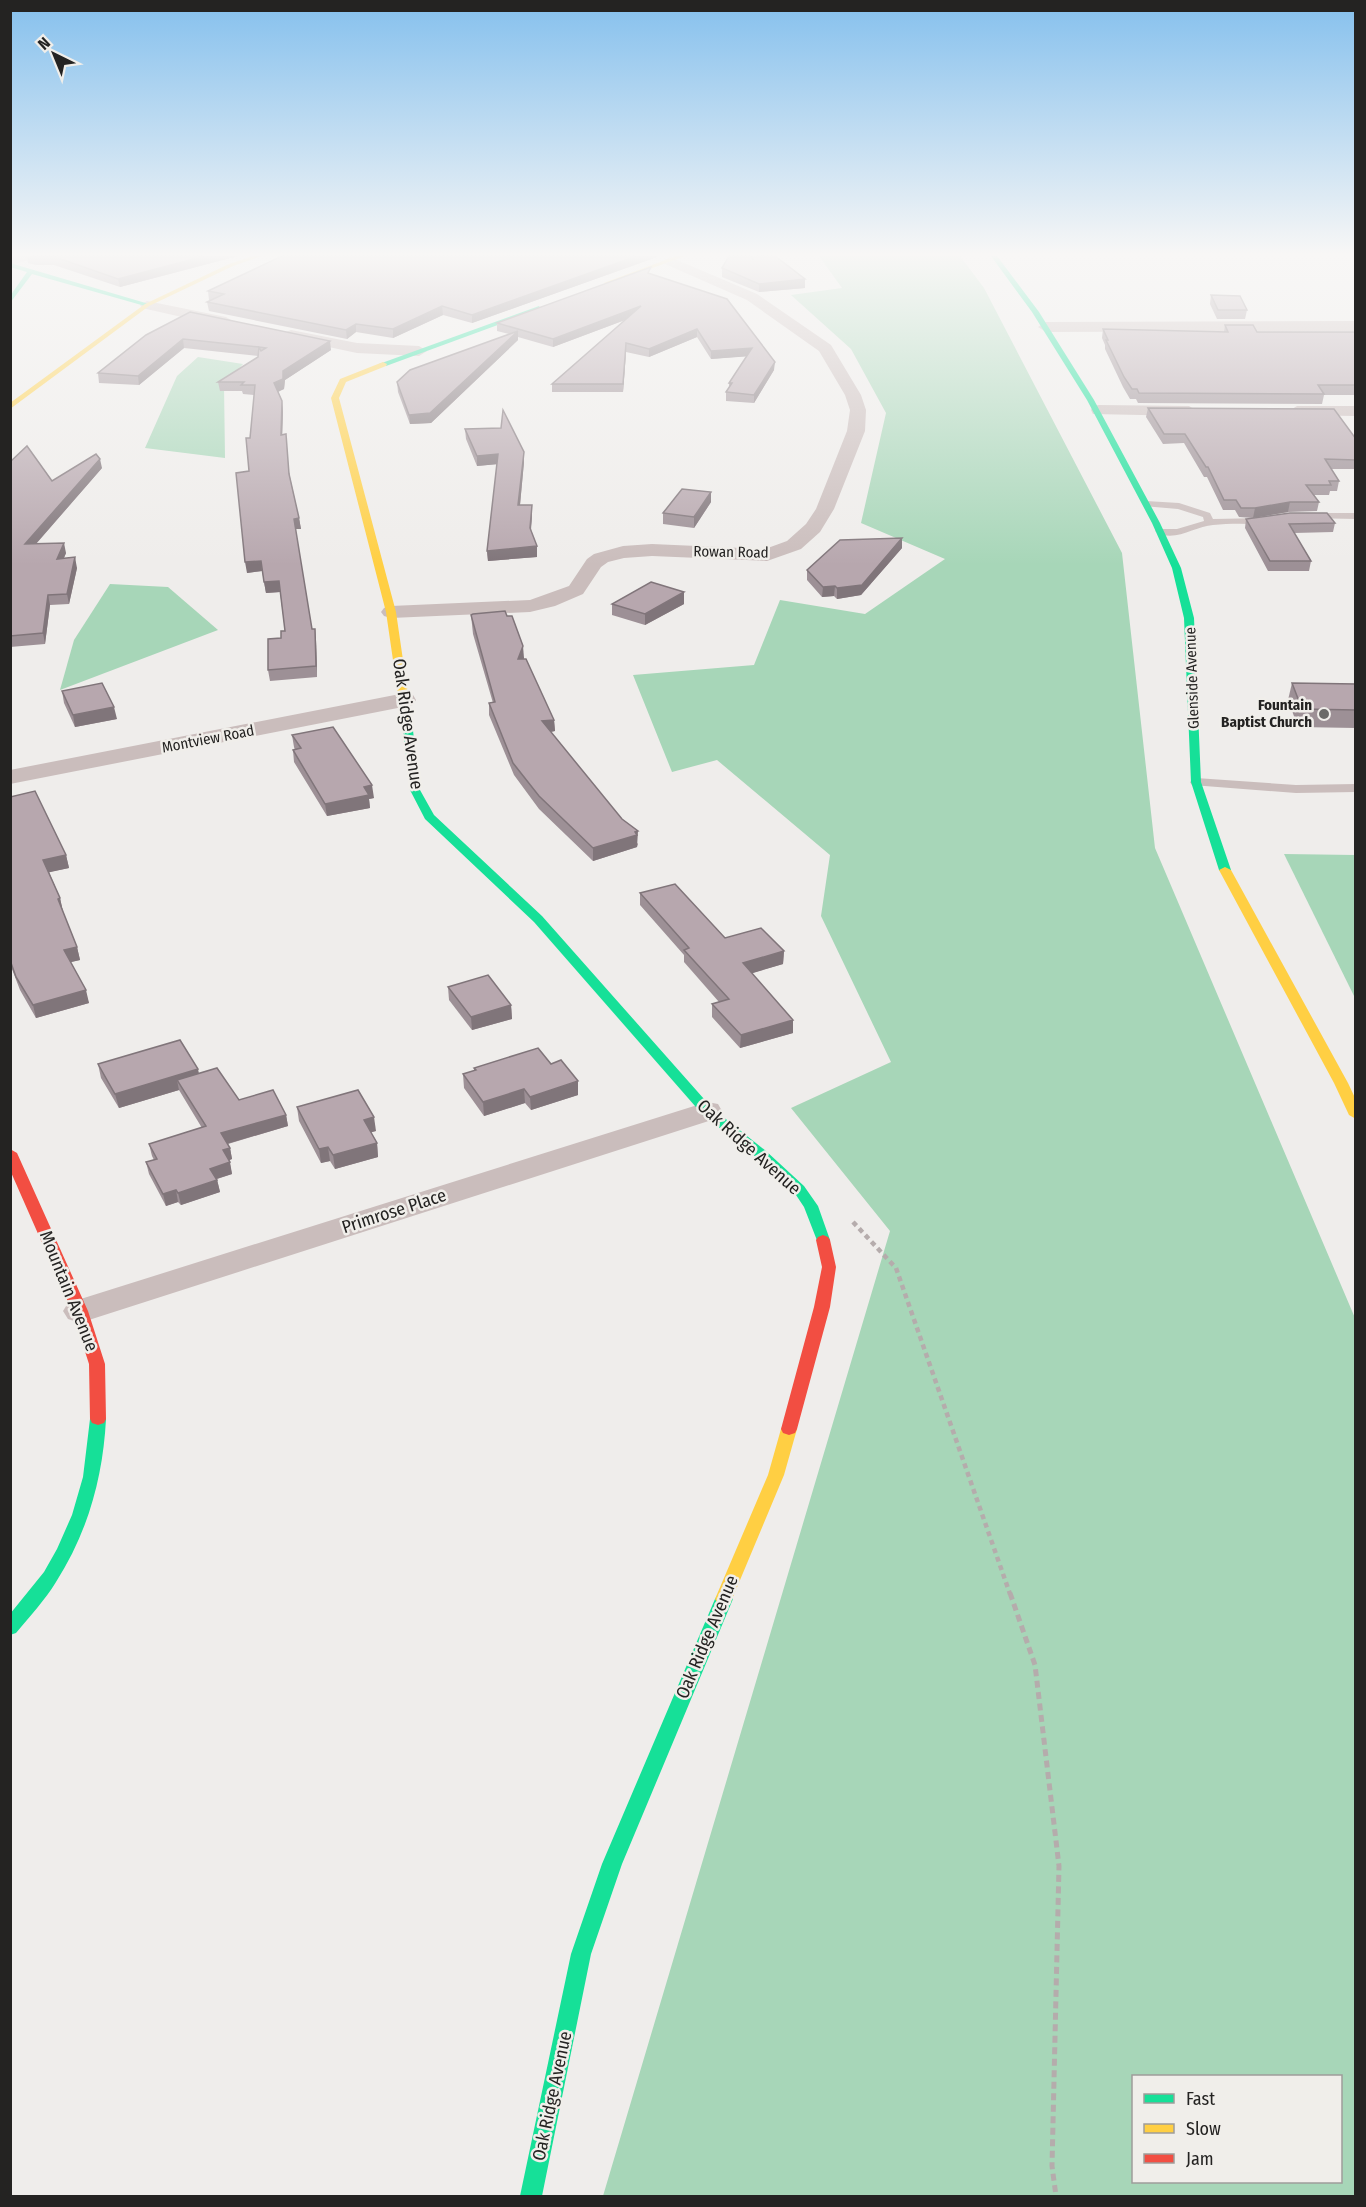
<svg xmlns="http://www.w3.org/2000/svg" width="1366" height="2207" font-family="'Fira Sans Condensed',sans-serif">
<style>
.forest{fill:#a7d6b8;fill-rule:evenodd}
.lines{fill:none;stroke-linecap:round;stroke-linejoin:round}
.path-far1{stroke:#b5acac;stroke-width:4.5;stroke-dasharray:5 4;stroke-linecap:butt}
.path{stroke:#b5acac;stroke-width:5;stroke-dasharray:7 4.5;stroke-linecap:butt}
.lane{fill:#cabdbc;fill-rule:evenodd}
.street{fill:#cabdbc;fill-rule:evenodd}
.fast{fill:#16e098;fill-rule:evenodd}
.slow{fill:#ffcf43;fill-rule:evenodd}
.jam{fill:#f24e42;fill-rule:evenodd}
.wall{fill:#9d9096}
.shaded-wall{fill:#80757a}
.building{fill:#b7a7ae;stroke:#80757a;stroke-width:1.5;fill-rule:evenodd}
.poi-dot{fill:#6b6a68;stroke:#f0eeea;stroke-width:2}
.labels{text-anchor:middle;dominant-baseline:central;stroke-width:5;stroke-linejoin:round;paint-order:stroke}
.far-street-label{font-size:15px;fill:#242322;stroke:#f0eeea}
.far-poi-label{font-size:15px;font-weight:bold;fill:#242322;stroke:#f0eeea;text-anchor:end}
.street-label{font-size:18px;fill:#242322;stroke:#f0eeea}
</style>
<rect width="100%" height="100%" fill="#efedeb"/>
<g class="forest">
<path d="M 819,256 L 960,256 L 984,288 L 1122,553 L 1155,848 L 1355,1318 L 1355,2196 L 603,2196 L 890,1231 L 791,1108 L 891,1062 L 821,916 L 830,855 L 717,760 L 672,772 L 633,675 L 754,665 L 780,600 L 865,614 L 945,559 L 861,523 L 886,413 L 851,349 L 791,295 L 842,288 ZM 1134,2076 L 1340,2076 L 1340,2182 L 1134,2182 Z"/>
<polygon points="198,357 243,364 224,385 225,458 145,448 177,376"/>
<polygon points="110,584 168,587 218,630 60,690 74,640"/>
<polygon points="1284,854 1355,855 1355,998"/>
</g>
<g class="lines">
<polyline class="path-far1" points="853,1222 896,1268 1010,1594"/>
<polyline class="path" points="1010,1593 1035,1665 1059,1866 1052,2166 1056,2196"/>
<g class="lane">
<path d="M 1146,501 L 1179,503 L 1210,513 L 1213,519 L 1265,518 L 1270,521 L 1265,524 C 1248,524 1230,523 1213,525 C 1195,526 1173,544 1155,531 L 1157,529 L 1177,529 L 1204,521 L 1203,517 L 1178,509 L 1143,506 L 1143,502 Z"/>
<polygon points="1310,513 1356,513 1356,519 1307,518 1307,514"/>
<polygon points="1196,778 1296,785 1356,784 1356,792 1296,793 1192,785 1190,782"/>
</g>
<g class="street">
<polygon points="36,256 34,259 10,265 10,257"/>
<polygon points="670,257 757,294 831,345 861,395 866,410 865,431 834,509 820,532 801,549 767,561 652,556 624,558 608,562 601,567 583,594 555,606 530,612 391,618 384,616 381,612 384,608 391,606 530,600 569,586 587,559 594,554 623,546 652,544 765,549 787,541 806,524 816,509 847,431 850,410 845,395 819,351 747,300 665,264 663,261"/>
<polygon points="147,301 226,317 234,322 226,327 142,308 140,305"/>
<polygon points="1356,321 1356,331 1046,332 1038,327 1046,322"/>
<polygon points="291,330 357,343 419,346 427,351 419,356 357,353 286,338 283,335 286,332"/>
<polygon points="1099,405 1189,406 1197,411 1189,416 1093,414 1091,410 1093,406"/>
<polygon points="1297,406 1356,406 1356,416 1291,415 1289,411"/>
<polygon points="405,693 413,695 416,700 413,705 10,784 10,770"/>
<polygon points="707,1102 718,1104 722,1111 718,1118 92,1319 80,1323 68,1319 63,1311 68,1303"/>
</g>
<g class="fast">
<polygon points="991,256 997,256 1039,312 1094,400 1160,523 1181,568 1194,618 1201,782 1231,870 1229,872 1221,872 1219,870 1191,782 1184,618 1172,568 1152,523 1087,400 1032,312"/>
<polygon points="10,263 149,304 150,305 145,306 32,274 10,303 10,296 27,272 10,267"/>
<polygon points="539,306 541,309 386,366 379,364"/>
<polygon points="407,719 412,722 420,790 434,815 542,916 712,1108 766,1151 804,1186 818,1206 830,1240 828,1243 818,1243 804,1207 794,1192 756,1157 702,1114 534,922 425,819 410,790 402,722"/>
<path d="M 98,1413 L 104,1415 L 106,1419 C 103,1477 88,1532 56,1582 C 45,1600 30,1616 16,1633 L 10,1635 L 10,1614 L 44,1572 L 57,1549 L 72,1515 L 83,1477 L 90,1419 L 92,1415 Z"/>
<polygon points="724,1592 730,1594 733,1599 622,1864 591,1954 542,2196 520,2196 571,1954 602,1864 715,1599 718,1594"/>
</g>
<g class="slow">
<polygon points="253,256 262,256 233,266 149,306 10,409 10,403 145,304 229,264"/>
<polygon points="676,256 685,256 609,284 604,283"/>
<polygon points="383,362 387,364 386,366 346,382 339,398 396,612 412,722 407,725 402,722 386,612 331,398 340,379"/>
<polygon points="1225,867 1231,870 1348,1083 1356,1100 1356,1119 1349,1115 1334,1083 1219,870"/>
<polygon points="789,1423 795,1425 797,1429 784,1475 730,1604 724,1606 718,1604 715,1599 768,1475 781,1429 783,1425"/>
</g>
<g class="jam">
<polygon points="10,1149 17,1153 88,1311 105,1364 106,1419 104,1423 98,1425 92,1423 90,1419 89,1364 72,1311 10,1170"/>
<polygon points="823,1235 828,1237 830,1240 836,1267 830,1307 797,1429 795,1433 789,1435 783,1433 781,1429 814,1307 822,1267 816,1240 818,1237"/>
</g>
</g>
<g class="wall">
<polygon points="27,256 238,256 120,287 54,265 36,265 28,263"/>
<polygon points="657,257 472,323 443,315 393,338 356,332 347,339 209,311 207,302 211,300 209,300 208,291"/>
<polygon points="722,268 805,279 805,288 759,292 722,277"/>
<polygon points="651,274 774,370 754,403 726,401 726,392 729,388 729,383 747,356 711,359 697,337 649,357 626,352 623,392 552,392 552,384 625,320 553,347 518,337 518,340 431,423 410,424 398,392 397,382 509,334 497,331 497,323"/>
<polygon points="1211,295 1247,310 1245,319 1217,319 1210,304"/>
<polygon points="1225,325 1257,332 1356,332 1356,395 1324,395 1322,404 1138,403 1136,399 1130,399 1123,387 1105,349 1105,345 1102,338 1103,329 1224,332"/>
<polygon points="146,335 331,350 285,380 284,389 278,391 282,401 283,411 282,434 290,477 299,518 301,529 295,529 312,629 316,640 317,677 270,681 268,670 281,638 285,631 280,592 266,593 262,571 247,573 250,438 254,395 243,394 242,391 220,391 218,382 258,357 258,356 184,348 139,385 99,383 98,373"/>
<polygon points="1148,408 1356,439 1356,469 1331,469 1339,481 1337,491 1330,491 1329,495 1314,495 1319,502 1317,511 1288,512 1253,518 1239,517 1235,510 1223,510 1207,477 1204,477 1184,443 1163,444 1146,417"/>
<polygon points="465,429 524,452 524,462 520,505 532,505 532,515 531,531 537,546 537,557 488,561 487,551 497,464 477,466 466,439"/>
<polygon points="10,462 52,481 102,468 36,544 66,553 64,558 77,568 69,604 50,605 45,644 10,647"/>
<polygon points="711,502 694,528 663,524 663,513"/>
<polygon points="1246,519 1335,523 1333,532 1294,533 1311,561 1309,571 1268,571 1245,528"/>
<polygon points="902,538 902,548 861,595 837,599 834,596 822,597 807,580 807,570"/>
<polygon points="612,604 684,604 645,625 612,615"/>
<polygon points="471,615 524,658 523,659 554,720 555,731 551,732 638,844 637,847 593,861 539,809 514,775 489,715 489,703 493,703 473,634"/>
<polygon points="1292,683 1356,684 1356,728 1298,727 1288,700"/>
<polygon points="62,691 117,719 75,727 64,703"/>
<polygon points="292,735 374,798 369,799 370,808 327,816 294,762 293,750 295,750 294,747"/>
<polygon points="10,797 66,855 69,868 49,872 60,898 63,912 77,947 80,960 71,962 89,1003 36,1018 20,990 10,964"/>
<polygon points="640,893 725,938 784,951 783,964 752,973 793,1033 740,1048 712,1017 712,1004 719,1002 684,962 684,955 640,905"/>
<polygon points="448,987 511,1005 512,1019 472,1030 449,1000"/>
<polygon points="98,1064 199,1073 239,1100 286,1115 288,1126 228,1144 230,1148 232,1159 229,1160 232,1174 217,1179 220,1192 181,1205 178,1202 166,1206 149,1174 146,1162 154,1160 152,1156 149,1144 202,1128 179,1090 119,1108 101,1078"/>
<polygon points="551,1064 578,1081 578,1095 531,1110 525,1103 484,1116 464,1088 463,1074 474,1071 474,1068"/>
<polygon points="297,1107 376,1131 371,1132 377,1143 378,1157 335,1169 330,1161 321,1163 299,1121"/>
</g>
<g class="shaded-wall">
<polygon points="205,256 238,256 120,287 118,279"/>
<polygon points="637,256 657,256 657,257 472,323 472,315"/>
<polygon points="805,279 805,288 759,292 759,284"/>
<polygon points="442,306 443,315 393,338 393,329"/>
<polygon points="641,306 641,314 553,347 553,339"/>
<polygon points="356,324 356,332 347,339 346,330"/>
<polygon points="697,329 697,337 649,357 649,349"/>
<polygon points="518,331 518,340 431,423 410,424 409,415"/>
<polygon points="183,339 184,348 139,385 138,376"/>
<polygon points="330,341 331,350 285,380 284,389 276,393 274,383 283,371"/>
<polygon points="626,343 626,352 623,392 623,384"/>
<polygon points="752,348 752,356 711,359 711,351"/>
<polygon points="775,362 774,370 754,403 754,395"/>
<polygon points="282,401 283,411 282,444 281,435"/>
<polygon points="524,452 524,462 519,515 518,505"/>
<polygon points="498,454 499,464 477,466 477,456"/>
<polygon points="100,459 102,468 27,554 25,544"/>
<polygon points="711,492 711,502 694,528 694,517"/>
<polygon points="1290,502 1288,512 1253,518 1255,508"/>
<polygon points="532,505 532,515 530,539 530,528"/>
<polygon points="299,518 301,529 295,529 294,519"/>
<polygon points="902,538 902,548 861,595 837,599 837,588"/>
<polygon points="64,543 66,553 59,569 57,559"/>
<polygon points="537,546 537,557 488,561 487,551"/>
<polygon points="75,557 77,568 69,604 67,594"/>
<polygon points="261,561 262,571 247,573 245,562"/>
<polygon points="279,581 280,592 266,593 264,582"/>
<polygon points="835,586 834,596 822,597 823,587"/>
<polygon points="684,592 684,604 645,625 645,614"/>
<polygon points="48,595 50,605 45,644 43,633"/>
<polygon points="315,629 316,640 317,677 316,666"/>
<polygon points="523,646 524,658 519,671 518,659"/>
<polygon points="114,707 117,719 75,727 73,715"/>
<polygon points="554,720 555,731 543,733 542,721"/>
<polygon points="372,785 374,798 369,799 370,808 327,816 325,804 364,787"/>
<polygon points="638,831 637,847 593,861 593,848"/>
<polygon points="66,855 69,868 46,873 43,860"/>
<polygon points="60,898 63,912 61,912 58,899"/>
<polygon points="77,947 80,960 67,963 64,950"/>
<polygon points="784,951 783,964 743,976 743,963"/>
<polygon points="86,990 89,1003 36,1018 33,1005"/>
<polygon points="511,1005 512,1019 472,1030 471,1017"/>
<polygon points="793,1020 793,1033 740,1048 741,1035"/>
<polygon points="198,1069 201,1083 177,1080 179,1090 119,1108 115,1094"/>
<polygon points="578,1081 578,1095 531,1110 530,1097"/>
<polygon points="524,1089 525,1103 484,1116 483,1102"/>
<polygon points="286,1115 288,1126 223,1145 221,1133"/>
<polygon points="374,1117 376,1131 365,1134 364,1120"/>
<polygon points="377,1143 378,1157 335,1169 333,1155"/>
<polygon points="328,1147 330,1161 321,1163 319,1149"/>
<polygon points="230,1148 232,1159 225,1162 223,1150"/>
<polygon points="230,1162 232,1174 213,1180 210,1169"/>
<polygon points="217,1180 220,1192 181,1205 178,1193"/>
<polygon points="176,1190 178,1202 166,1206 163,1194"/>
</g>
<g class="building">
<polygon points="31,256 205,256 118,279 52,256 35,257"/>
<polygon points="282,256 637,256 472,315 442,306 393,329 356,324 346,330 207,302 224,294 208,291"/>
<polygon points="729,256 751,256 753,259 754,256 775,256 805,279 759,284 722,268"/>
<polygon points="651,267 648,273 727,299 775,362 754,395 726,392 732,383 729,383 752,348 711,351 697,329 649,349 626,343 623,384 552,384 641,306 553,339 497,323"/>
<polygon points="1211,295 1240,296 1247,310 1218,310"/>
<path d="M 190,312 L 330,341 L 283,371 L 283,379 L 274,383 L 282,401 L 281,435 L 286,434 L 289,474 L 299,518 L 294,519 L 312,629 L 315,629 L 316,666 L 268,670 L 268,639 L 281,638 L 281,631 L 285,631 L 279,581 L 264,582 L 261,561 L 245,562 L 236,473 L 249,471 L 246,438 L 250,438 L 255,385 L 241,385 L 244,382 L 218,382 L 258,357 L 259,347 L 183,339 L 138,376 L 98,373 L 146,335 ZM 259,347 L 266,348 L 261,351 Z"/>
<polygon points="1225,325 1253,325 1257,332 1356,332 1356,385 1318,385 1324,394 1139,393 1137,389 1132,389 1124,377 1106,340 1108,340 1103,329 1228,332"/>
<polygon points="518,331 430,413 409,415 397,382 410,370"/>
<polygon points="1148,408 1334,409 1356,439 1356,460 1325,459 1339,481 1329,481 1331,485 1306,485 1319,502 1290,502 1255,508 1241,508 1236,500 1224,500 1208,467 1206,467 1185,434 1164,434"/>
<polygon points="503,410 524,452 518,505 532,505 530,528 537,546 487,551 498,454 477,456 465,429 501,428"/>
<polygon points="27,446 52,481 96,454 100,459 25,544 64,543 57,559 75,557 67,594 48,595 43,633 10,636 10,462"/>
<polygon points="682,489 711,492 694,517 663,513"/>
<polygon points="1290,513 1327,513 1335,523 1289,524 1311,561 1270,561 1246,519"/>
<polygon points="902,538 862,585 837,588 835,586 823,587 807,570 840,540"/>
<polygon points="651,582 684,592 645,614 612,604"/>
<polygon points="505,611 507,616 512,616 523,646 518,659 526,659 554,720 542,721 622,819 638,831 635,832 637,835 593,848 539,796 513,763 489,703 495,702 471,615 473,614"/>
<polygon points="102,683 114,707 73,715 62,691"/>
<polygon points="1292,683 1356,684 1356,710 1302,709"/>
<polygon points="333,727 372,785 364,787 369,795 325,804 293,750 301,748 292,735"/>
<polygon points="35,791 66,855 43,860 60,898 58,899 77,947 64,950 86,990 33,1005 16,977 10,960 10,797"/>
<polygon points="675,884 725,938 761,928 784,951 743,963 793,1020 741,1035 712,1004 729,999 684,950 689,948 640,893"/>
<polygon points="488,975 511,1005 471,1017 448,987"/>
<polygon points="180,1040 198,1069 115,1094 98,1064"/>
<polygon points="538,1048 551,1064 561,1060 578,1081 530,1097 524,1089 483,1102 463,1074 476,1070 474,1068"/>
<polygon points="217,1068 239,1100 273,1090 286,1115 221,1133 230,1148 223,1150 230,1162 210,1169 217,1180 178,1193 176,1190 163,1194 146,1162 157,1159 149,1144 206,1126 177,1080"/>
<polygon points="358,1090 374,1117 364,1120 377,1143 333,1155 328,1147 319,1149 297,1107"/>
</g>
<linearGradient id="sky" x2="0" y2="1"><stop stop-color="#85c0ed"/><stop offset="0.45" stop-color="#f8f7f6"/><stop offset="1" stop-color="#f8f7f6" stop-opacity="0"/></linearGradient>
<rect width="1366" height="565" fill="url(#sky)"/>
<circle class="poi-dot" cx="1324" cy="714" r="6"/>
<g class="labels">
<g class="far-street-label">
<text transform="translate(731 552) rotate(1)">Rowan Road</text>
<text transform="translate(1192 678) rotate(-92)">Glenside Avenue</text>
<text transform="translate(208 739) rotate(-11)">Montview Road</text>
</g>
<g class="far-poi-label">
<text x="1312" y="705">Fountain<tspan x="1312" dy="17">Baptist Church</tspan></text>
</g>
<g class="street-label">
<text transform="translate(408 724) rotate(82)">Oak Ridge Avenue</text>
<text transform="translate(749 1147) rotate(42)">Oak Ridge Avenue</text>
<text transform="translate(394 1211) rotate(-18)">Primrose Place</text>
<text transform="translate(69 1291) rotate(68)">Mountain Avenue</text>
<text transform="translate(707 1637) rotate(-67)">Oak Ridge Avenue</text>
<text transform="translate(552 2096) rotate(-78)">Oak Ridge Avenue</text>
</g>
</g>
<rect width="1366" height="2207" fill="none" stroke="#242322" stroke-width="24"/>
<rect x="1132" y="2075" width="210" height="108" fill="#f0eeea" stroke="#9e9d9a" stroke-width="1.5"/>
<rect x="1144" y="2094" width="30" height="9" fill="#16e098" stroke="#9e9d9a" stroke-width="1.5"/>
<text x="1186" y="2105" font-size="18" fill="#242322">Fast</text>
<rect x="1144" y="2124" width="30" height="9" fill="#ffcf43" stroke="#9e9d9a" stroke-width="1.5"/>
<text x="1186" y="2135" font-size="18" fill="#242322">Slow</text>
<rect x="1144" y="2154" width="30" height="9" fill="#f24e42" stroke="#9e9d9a" stroke-width="1.5"/>
<text x="1186" y="2165" font-size="18" fill="#242322">Jam</text>
<g transform="translate(54 54) rotate(317)" stroke="#f0eeea" stroke-width="4.5" paint-order="stroke">
<path d="M0-4.5L10 22L0 15L-10 22Z" fill="#242322"/>
<text y="-9" font-size="16" font-weight="bold" text-anchor="middle" fill="#242322">N</text>
</g>
</svg>
